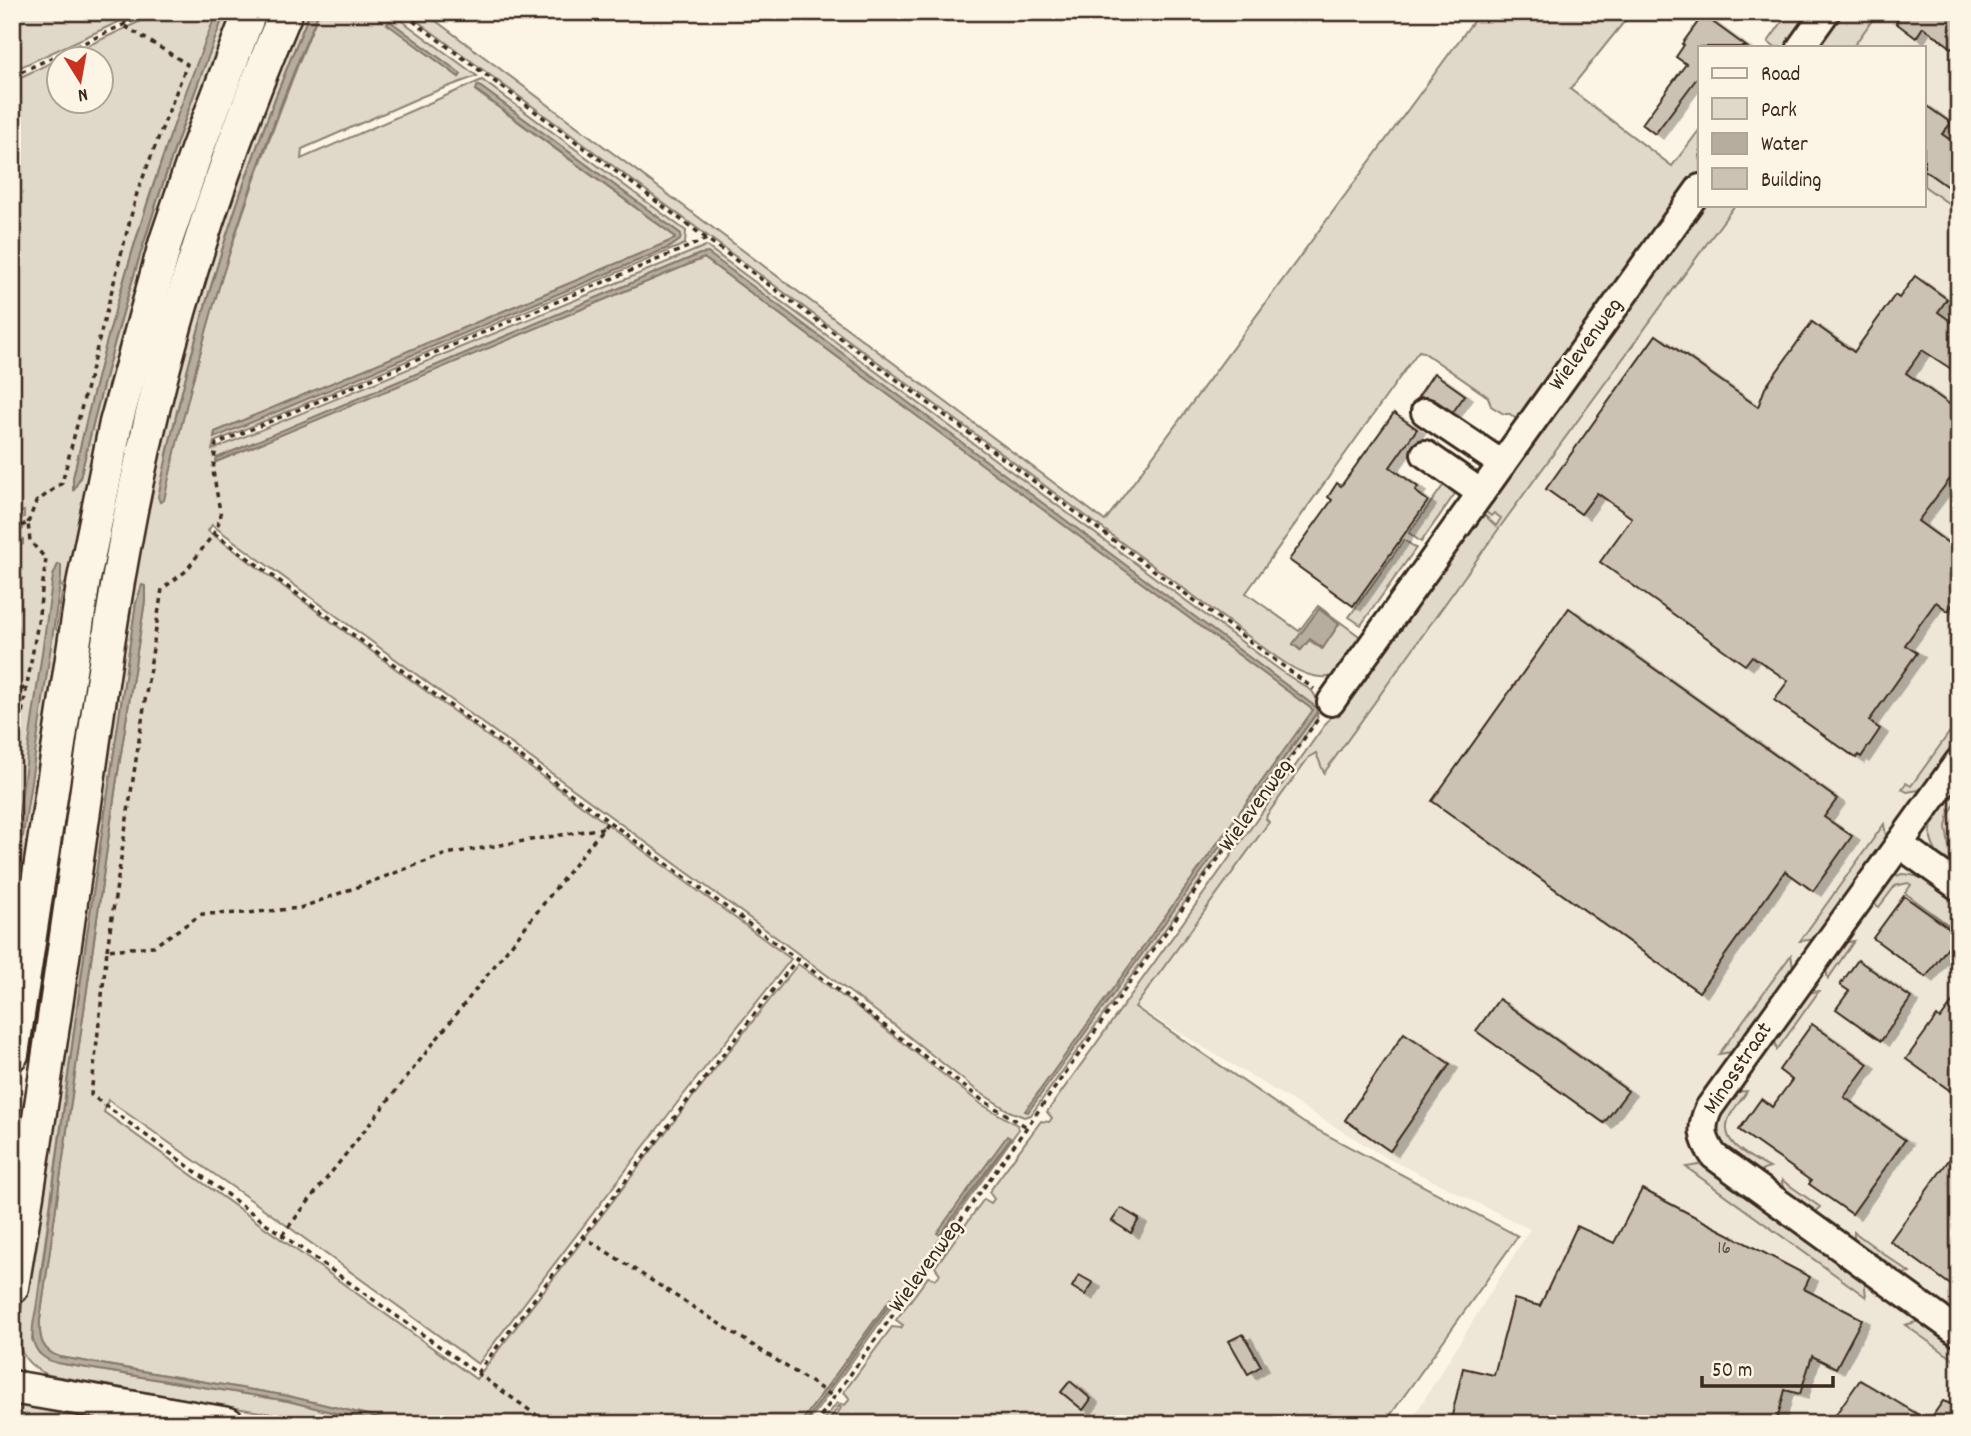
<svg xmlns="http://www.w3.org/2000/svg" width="1971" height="1436" font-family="Dekko,sans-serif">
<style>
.built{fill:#eee6d6}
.green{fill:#e0d8c8;stroke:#8e8173;stroke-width:2;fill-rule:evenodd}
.water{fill:#b7ad9e;stroke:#85796b;stroke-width:2}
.building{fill:#ccc2b3;stroke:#3b2a1e;stroke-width:2;filter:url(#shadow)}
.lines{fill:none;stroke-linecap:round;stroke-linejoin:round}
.minor-casing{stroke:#3b2a1e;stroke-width:32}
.major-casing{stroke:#3b2a1e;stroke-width:37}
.path{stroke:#3b2a1e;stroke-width:3.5;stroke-dasharray:5 5;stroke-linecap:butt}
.minor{stroke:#fcf5e5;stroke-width:26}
.major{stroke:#fcf5e5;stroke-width:32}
.labels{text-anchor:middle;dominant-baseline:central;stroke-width:5;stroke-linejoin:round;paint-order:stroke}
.number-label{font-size:19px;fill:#5f5043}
.street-label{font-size:23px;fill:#3b2a1e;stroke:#fcf5e5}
</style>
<defs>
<filter id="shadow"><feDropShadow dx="8" dy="4.5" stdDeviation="0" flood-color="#0004"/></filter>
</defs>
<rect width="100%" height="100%" fill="#fcf5e5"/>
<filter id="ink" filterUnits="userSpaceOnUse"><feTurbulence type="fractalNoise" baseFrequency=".0143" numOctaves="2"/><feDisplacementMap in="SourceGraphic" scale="14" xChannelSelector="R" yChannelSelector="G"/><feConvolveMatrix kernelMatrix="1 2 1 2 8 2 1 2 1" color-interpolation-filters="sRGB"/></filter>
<g filter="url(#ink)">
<polygon class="built" points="1835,12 1959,12 1959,1424 1409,1424 1530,1229 1385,1157 1137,1007 1133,1002 1313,740 1700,201 1700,205 1924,205 1924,47 1810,47"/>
<g class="green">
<polygon points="12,12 140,12 12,71"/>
<path d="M 160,12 L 238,12 L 69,587 L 66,583 L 62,586 L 65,591 L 62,593 L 56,629 L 64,640 L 36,837 L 17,918 L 12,947 L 12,878 L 17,861 L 12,857 L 12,549 L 23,544 L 23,539 L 12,544 L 12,534 L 23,529 L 24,523 L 12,528 L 12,522 L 24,517 L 24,511 L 12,516 L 12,81 ZM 219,13 L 222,15 L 221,23 C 163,172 116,323 80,478 L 73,491 L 73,478 C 110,319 153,163 219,13 ZM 60,60 L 102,60 L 102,102 L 60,102 Z"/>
<path d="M 297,12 L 310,12 C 249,156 200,305 166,458 C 190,400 203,338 221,279 C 250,188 283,100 319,12 L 390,12 L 477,76 L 423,96 L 302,149 L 301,159 L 482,80 L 686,231 L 685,244 L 214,442 L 212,450 L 706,246 L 1284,673 L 1312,691 L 1319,702 L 1317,719 L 1031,1115 L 1024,1117 L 1009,1111 L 975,1089 L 893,1024 L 781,941 L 212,525 L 208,531 L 791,959 L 681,1098 L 478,1364 L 261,1207 L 108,1100 L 104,1112 L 476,1379 L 688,1103 L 798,964 L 856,1006 L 981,1104 L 1017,1125 L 1019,1129 L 807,1424 L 804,1424 L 893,1300 L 891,1298 L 800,1424 L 405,1424 L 288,1396 L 60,1357 C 41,1351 39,1337 40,1320 L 116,785 L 145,601 L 143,585 L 136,603 L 87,935 L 32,1339 L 39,1353 L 57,1363 L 288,1401 L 379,1424 L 328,1424 L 49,1375 C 28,1367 17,1353 18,1330 L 134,545 L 191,309 ZM 389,21 L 461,74 L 459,77 L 388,24 ZM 478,85 L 681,234 L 680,240 L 670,247 L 214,437 L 215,432 L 675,239 L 673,235 L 476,91 ZM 700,254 L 1317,708 L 1317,713 L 1026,1111 L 1314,710 L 704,258 L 216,462 L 217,458 ZM 1007,1137 L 1010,1139 L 940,1234 L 938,1233 Z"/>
<path d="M 405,12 L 424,12 L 1105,521 L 1480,12 L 1632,12 L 1570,89 L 1672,166 L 1700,129 L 1700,177 L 1522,424 L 1510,414 L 1504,414 L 1491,406 L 1488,397 L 1423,352 L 1419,351 L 1415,356 L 1246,593 L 1299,631 L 1318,606 L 1366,641 L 1337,675 C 1308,685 1278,658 1256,642 ZM 1319,609 L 1339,624 L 1322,649 L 1309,640 L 1300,650 L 1293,644 Z"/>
<polygon points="1789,12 1817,12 1792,47 1774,47 1768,42"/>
<polygon points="1837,12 1878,12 1853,47 1812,47"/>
<polygon points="1924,170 1959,195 1959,211 1924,186"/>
<polygon points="1700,205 1735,205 1500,527 1324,773 1316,753 1309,757 1267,815 1266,819 1269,822 1135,1007 1304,1123 1518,1236 1384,1424 831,1424 841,1408 839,1406 826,1424 821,1424 837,1403 845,1405 850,1399 844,1392 892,1327 901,1328 903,1325 896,1320 928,1277 936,1279 940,1274 935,1267 984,1199 991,1203 994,1199 989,1192 1041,1121 1049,1122 1052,1118 1047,1112 1479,510 1496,526 1501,518 1494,513 1491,516 1481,508"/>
<polygon points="1448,479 1459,488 1421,542 1409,533"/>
<polygon points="1404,540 1416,548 1361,625 1349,617"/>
<polygon points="1959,719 1959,742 1925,789 1907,792 1902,789 1906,783 1911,786"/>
<path d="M 1948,790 L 1959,797 L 1949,814 L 1946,827 L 1949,847 L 1959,862 L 1959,880 C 1925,842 1922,836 1948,790 Z"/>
<polygon points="1884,824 1887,842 1817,939 1800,941"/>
<path d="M 1902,874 C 1925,874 1941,890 1959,903 L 1958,932 L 1905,893 L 1911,885 L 1908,883 L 1895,886 L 1879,907 L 1868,900 L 1890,878 Z"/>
<polygon points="1854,941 1828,979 1824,961 1837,944"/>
<polygon points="1791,955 1794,972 1737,1051 1719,1054"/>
<polygon points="1819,991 1777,1050 1773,1032 1801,994"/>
<path d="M 1747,1091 C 1743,1099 1733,1108 1729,1118 C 1718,1144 1752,1158 1770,1168 L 1750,1174 L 1726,1156 L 1713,1129 L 1730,1092 Z"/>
<polygon points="1705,1164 1864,1278 1866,1297 1686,1167"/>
<polygon points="1782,1180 1820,1207 1812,1218 1783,1197"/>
<polygon points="1854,1232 1910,1273 1891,1275 1854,1249"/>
<polygon points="1923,1320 1959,1346 1959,1363 1905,1325"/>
<polygon points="21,1398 177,1424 38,1424 18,1416"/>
</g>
<g class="water">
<path d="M 310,12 L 319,12 C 250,169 201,333 164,500 L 160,502 L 158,497 C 192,330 244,168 310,12 Z"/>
<path d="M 219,13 L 222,14 L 221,23 C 162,172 116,323 80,478 L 73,491 L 73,478 C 108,321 154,168 214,19 Z"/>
<polygon points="390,21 461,74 459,77 387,24"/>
<polygon points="478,85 681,234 680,240 670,247 214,438 215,432 675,239 673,235 476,90"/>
<polygon points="708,253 1317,708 1317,712 1028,1112 1025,1111 1313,710 704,258 216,462 217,458 700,254"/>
<polygon points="58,564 61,565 61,578 23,836 17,842 16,834 53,576"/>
<path d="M 142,585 L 145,586 L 145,601 L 116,785 L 40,1320 C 39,1337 41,1351 60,1357 L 288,1396 L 405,1424 L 379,1424 L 288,1401 L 57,1363 C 24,1354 32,1327 38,1301 L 87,935 L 136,603 Z"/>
<polygon points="1319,609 1339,624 1323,648 1310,639 1301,650 1293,644"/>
<polygon points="1007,1136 1010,1138 940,1235 937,1233"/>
<polygon points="891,1298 893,1299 804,1424 800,1424"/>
</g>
<g class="building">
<polygon points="1901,12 1959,12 1959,53 1923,27 1916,38 1896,23"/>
<polygon points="1703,15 1747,47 1700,47 1700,74 1655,134 1642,124 1686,64 1676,57 1684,45 1682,44"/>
<polygon points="1924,104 1951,123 1942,134 1959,146 1959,195 1924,170"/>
<polygon points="1915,276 1947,299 1938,312 1959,327 1959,374 1922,350 1906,373 1959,411 1959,467 1918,521 1959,551 1959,595 1948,611 1936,602 1905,645 1917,653 1869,721 1880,729 1861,757 1858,755 1856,758 1774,700 1788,681 1752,656 1745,665 1600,562 1632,518 1597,493 1581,514 1546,489 1656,335 1758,407 1765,388 1812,322 1854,352 1895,295 1899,298"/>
<polygon points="1434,373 1465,395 1453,412 1433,399 1418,397"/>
<polygon points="1394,413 1417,429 1390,467 1418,487 1415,491 1428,501 1353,606 1289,560 1332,500 1328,497 1337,483 1341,486"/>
<polygon points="1569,608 1837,799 1824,817 1852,836 1813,891 1785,871 1699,992 1432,801"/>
<polygon points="1904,896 1957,934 1926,977 1873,938"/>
<polygon points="1858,960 1911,998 1881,1041 1836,1009 1849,991 1840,985"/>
<polygon points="1959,993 1959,1097 1906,1059 1937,1016 1940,1019"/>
<polygon points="1499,999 1628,1091 1604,1123 1476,1031"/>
<polygon points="1812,1024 1868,1064 1844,1097 1905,1140 1852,1214 1809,1184 1811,1181 1739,1130 1761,1099 1772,1107 1792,1080 1779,1070"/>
<polygon points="1404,1033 1450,1064 1390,1151 1345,1120"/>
<polygon points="1959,1146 1959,1291 1890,1241"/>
<polygon points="1642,1189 1810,1277 1804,1289 1862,1319 1836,1368 1812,1356 1800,1394 1785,1390 1776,1424 1450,1424 1463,1368 1494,1375 1514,1299 1540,1306 1577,1226 1614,1243"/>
<polygon points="1121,1208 1139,1219 1131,1233 1112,1221"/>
<polygon points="1079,1275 1093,1283 1085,1295 1072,1287"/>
<polygon points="1243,1334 1261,1366 1248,1374 1229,1341"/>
<polygon points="1860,1380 1929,1421 1943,1401 1959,1407 1959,1424 1829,1424"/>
<polygon points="1070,1381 1091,1399 1083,1410 1061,1392"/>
</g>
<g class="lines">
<g class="minor-casing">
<g id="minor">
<polyline points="1801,47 1826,12"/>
<polyline points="1425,412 1502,464"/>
<polyline points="1425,454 1481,493"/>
<polyline points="1331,702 1700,188"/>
<path d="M 1959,761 L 1709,1108 C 1700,1127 1702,1139 1714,1156 L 1959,1333"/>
<polyline points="1899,844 1959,887"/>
</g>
</g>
<g class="major-casing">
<g id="major">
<polyline points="12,1054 84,579 116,423 166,241 197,150 250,12"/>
<path d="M 12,1287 C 37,1138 59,988 80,838 C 95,734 108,630 128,526 C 161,350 216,177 286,12"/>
<polyline points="12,1387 228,1424"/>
</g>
</g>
<g class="path">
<polyline points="405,15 1314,689"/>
<polyline points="12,76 151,12"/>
<polyline points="28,523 36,502 62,483 137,193 187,64 123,25 132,12"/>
<polyline points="12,530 28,523 30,541 46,559 38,622 12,771"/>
<polyline points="214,533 797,959 982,1100 1027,1127"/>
<polyline points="12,696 27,686"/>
<polyline points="603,828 446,854 300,908 248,913 202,914 154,946 107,950 91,1095 282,1235 477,1373 797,959"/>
<polyline points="107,950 162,589 186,571 214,533 221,517 213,471 216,444 707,239"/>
<polyline points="282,1235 608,822"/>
<polyline points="582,1236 834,1397"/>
<polyline points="477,1373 549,1424"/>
<polyline points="815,1424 1318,719"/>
</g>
<use href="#minor" class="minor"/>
<use href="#major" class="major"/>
</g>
</g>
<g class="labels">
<g class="number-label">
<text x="1724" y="1249">16</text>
</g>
<g class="street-label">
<text transform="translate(1587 345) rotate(-54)">Wielevenweg</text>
<text transform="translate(1257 806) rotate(-54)">Wielevenweg</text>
<text transform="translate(1739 1069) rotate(-56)">Minosstraat</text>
<text transform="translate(927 1267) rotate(-54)">Wielevenweg</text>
</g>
</g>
<rect width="1971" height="1436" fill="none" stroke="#fcf5e5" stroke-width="42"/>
<rect x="21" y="21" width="1929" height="1394" fill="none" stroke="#3b2a1e" stroke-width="2.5" filter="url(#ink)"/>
<rect x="1698" y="46" width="228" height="161" fill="#fcf5e5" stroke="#afa495" stroke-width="2"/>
<rect x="1712" y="68" width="35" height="10" fill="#fcf5e5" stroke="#afa495" stroke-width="2"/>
<text x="1761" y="80" font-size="21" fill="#3b2a1e">Road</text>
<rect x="1712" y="98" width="35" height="21" fill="#e0d8c8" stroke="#afa495" stroke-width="2"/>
<text x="1761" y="116" font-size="21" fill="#3b2a1e">Park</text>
<rect x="1712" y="133" width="35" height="21" fill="#b7ad9e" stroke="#afa495" stroke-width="2"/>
<text x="1761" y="150" font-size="21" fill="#3b2a1e">Water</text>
<rect x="1712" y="168" width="35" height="21" fill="#ccc2b3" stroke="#afa495" stroke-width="2"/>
<text x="1761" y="186" font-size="21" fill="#3b2a1e">Building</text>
<g transform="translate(80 80) rotate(169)"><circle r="33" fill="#fcf5e5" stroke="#afa495" stroke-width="2"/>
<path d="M0-5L12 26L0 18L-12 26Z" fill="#c8321e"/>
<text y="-10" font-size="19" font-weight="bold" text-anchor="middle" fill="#3b2a1e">N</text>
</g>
<path d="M1702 1376v10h131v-10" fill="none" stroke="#3b2a1e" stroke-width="3.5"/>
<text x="1712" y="1376" font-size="21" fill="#3b2a1e" stroke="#fcf5e5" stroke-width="5" paint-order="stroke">50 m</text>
</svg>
